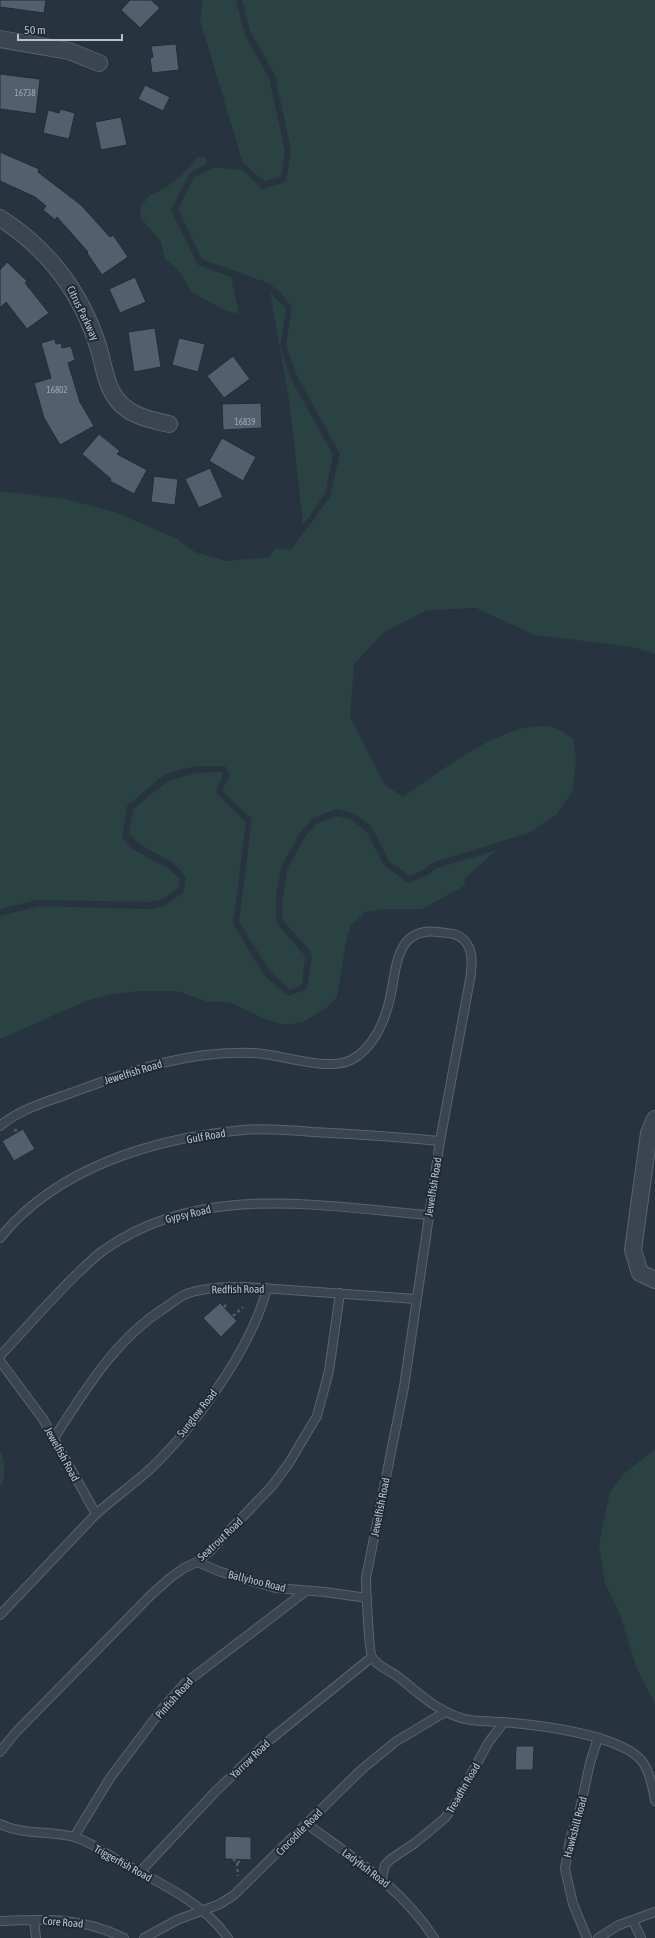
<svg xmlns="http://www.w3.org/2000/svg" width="655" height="1938" font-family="'Asap Condensed',sans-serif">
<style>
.green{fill:#2a4242}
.building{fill:#535f6d;stroke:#222c37}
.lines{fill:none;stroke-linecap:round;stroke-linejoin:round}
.service-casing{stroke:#59636d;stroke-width:10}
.minor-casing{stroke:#59636d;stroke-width:18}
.path{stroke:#4a5f60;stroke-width:2.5;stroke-dasharray:3 3;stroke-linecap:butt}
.service{stroke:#3b4550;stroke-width:8}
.minor{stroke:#3b4550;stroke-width:16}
.labels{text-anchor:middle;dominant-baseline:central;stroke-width:4;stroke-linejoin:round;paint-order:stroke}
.number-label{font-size:9px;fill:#9fa8b3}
.street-label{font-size:11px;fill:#b8c0ca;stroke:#202a35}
</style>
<rect width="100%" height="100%" fill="#273440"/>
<g class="green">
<polygon points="203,0 236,0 245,35 269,78 285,151 281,177 264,181 243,163 200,20"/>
<path d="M 242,0 L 655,0 L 655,654 L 633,647 L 535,635 L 476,608 L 427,610 L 384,632 L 354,664 L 350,717 L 384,784 L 403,797 C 439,773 510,715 555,728 C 561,729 568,736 573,739 L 576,758 L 573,790 L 557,814 L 529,833 L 434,862 L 426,868 L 410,876 L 389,861 L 371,826 L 353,813 L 336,809 L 313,818 L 300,833 L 281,867 L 276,896 L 276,922 L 305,956 L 302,985 L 290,990 L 270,971 L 239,922 L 252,819 L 222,791 L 230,775 L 225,766 L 195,766 L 165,774 L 127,806 L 122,837 L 132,849 L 166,867 L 180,879 L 178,888 L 161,900 L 149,902 L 37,900 L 0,909 L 0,491 L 65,499 L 115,512 L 177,539 L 195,552 L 226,561 L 269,557 L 276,548 L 291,550 L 330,497 L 340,454 L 297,376 L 286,345 L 292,307 L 279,291 L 268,283 L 202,259 L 178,209 L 194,178 L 214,167 L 243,170 L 262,189 L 286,182 L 291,151 L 275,75 L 250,31 Z"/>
<polygon points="197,157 206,157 207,163 190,173 171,210 198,265 231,277 239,314 222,309 192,292 177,269 165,258 161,242 141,218 140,208 150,195 164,189 180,177 191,166"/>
<polygon points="270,292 286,309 280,346 291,379 333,455 325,494 303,525 290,406"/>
<path d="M 221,772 L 223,775 L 217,788 L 217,794 L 246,822 L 233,924 L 264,975 L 288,996 L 307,989 L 312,957 L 310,951 L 282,919 L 283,897 L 287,869 L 305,837 L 316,824 L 336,816 L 350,819 L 366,831 L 384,865 L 408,883 L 428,875 L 437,868 L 497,850 L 466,877 L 464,886 L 422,909 L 383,909 L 365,912 L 351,925 L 346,942 L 337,997 L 326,1008 L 303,1022 L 285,1025 L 265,1019 L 229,1002 L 208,1002 L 177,991 L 138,991 L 108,995 L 86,1001 L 0,1039 L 0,916 L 38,906 L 150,909 L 164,906 L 183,893 L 186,878 C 174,855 144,853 129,834 L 133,809 L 168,781 L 196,773 Z"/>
<polygon points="655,1449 655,1704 637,1669 619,1612 605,1583 599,1544 610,1492 625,1473"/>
<path d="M 0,1452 C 6,1460 6,1478 0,1486 Z"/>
</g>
<g class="building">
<polygon points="0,0 46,0 44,13 0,7"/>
<polygon points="130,0 151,0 160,8 140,28 121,10"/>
<polygon points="176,44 179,70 152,73 150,58 153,57 151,46"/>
<polygon points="0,74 40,79 36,114 0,109"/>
<polygon points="145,85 170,97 163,111 138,99"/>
<polygon points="60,109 75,113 69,139 43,133 48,110 59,113"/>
<polygon points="121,117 127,145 101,150 95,122"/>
<polygon points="0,152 39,169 38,172 81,205 110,237 113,235 128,257 102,275 87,253 88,252 57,217 55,220 43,210 46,206 35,197 0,181"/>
<polygon points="7,262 27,281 25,283 49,313 27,329 6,302 0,308 0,270"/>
<polygon points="135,277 146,302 120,313 109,289"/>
<polygon points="155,328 161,367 134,372 128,332"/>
<polygon points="179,338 205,344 198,372 172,365"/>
<polygon points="55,339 56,344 61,343 62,348 71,346 75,360 68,363 80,402 94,426 60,445 44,418 34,383 51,378 41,343"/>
<polygon points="233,356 250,379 224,398 207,376"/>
<polygon points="261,403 262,428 223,430 222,404"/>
<polygon points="99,434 120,451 117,454 147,470 134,494 110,481 111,479 82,454"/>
<polygon points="222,438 256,457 243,481 209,461"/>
<polygon points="210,468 223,497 199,508 185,479"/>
<polygon points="154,476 178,479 175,505 151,502"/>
<polygon points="23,1129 35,1149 14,1161 2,1141"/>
<polygon points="220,1303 237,1321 221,1337 203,1318"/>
<polygon points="516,1746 534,1746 533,1770 515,1770"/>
<polygon points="225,1836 251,1837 251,1860 225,1859"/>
</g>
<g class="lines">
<g class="service-casing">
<g id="service">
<path d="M 0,1126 C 20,1109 46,1102 71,1093 C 132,1071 187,1050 253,1053 C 281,1054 326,1072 351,1060 C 373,1049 385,1021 390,998 C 397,968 395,927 438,932 C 447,933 458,933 464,940 C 473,950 472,960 471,974 L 440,1141 L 404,1387 L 366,1578 C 366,1587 369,1653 372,1657 C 377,1667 392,1671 401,1679 C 420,1695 437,1710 461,1718 C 474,1722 490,1721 503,1722 C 538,1725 619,1734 642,1761 C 650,1772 653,1788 655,1801"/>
<path d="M 0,1238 C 57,1167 155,1138 243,1130 C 266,1128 290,1130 313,1132 C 355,1134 398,1137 440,1141"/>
<path d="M 0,1356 C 26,1328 51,1299 79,1272 C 87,1265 95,1256 104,1250 C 199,1182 320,1206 428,1215"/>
<polyline points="0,1361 43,1419 96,1514 0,1615"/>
<path d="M 54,1438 C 86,1389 115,1339 166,1307 C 172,1303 179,1297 186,1294 C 206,1287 226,1287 246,1287 L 416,1299"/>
<path d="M 96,1514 C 113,1499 131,1486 148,1471 C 193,1429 252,1348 267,1288"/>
<polyline points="197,1562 221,1572 276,1588 325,1592 367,1598"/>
<polyline points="0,1752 16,1732 152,1594 170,1578 184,1568 197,1562 210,1551 272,1486 289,1463 317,1416 329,1371 340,1293"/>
<path d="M 0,1824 C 25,1836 49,1830 74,1837 C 89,1841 104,1852 117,1860 C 156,1881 202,1901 228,1938"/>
<path d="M 307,1824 C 353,1858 402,1888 434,1938"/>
<polyline points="74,1837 110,1778 162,1709 184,1684 306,1591"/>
<polyline points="140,1872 216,1791 266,1743 372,1657"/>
<polyline points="382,1878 385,1865 391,1859 415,1843 445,1818 457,1801 488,1743 504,1722"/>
<polyline points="34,1920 36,1938"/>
<path d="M 0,1921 C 46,1919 82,1917 124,1938"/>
<polyline points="633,1921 641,1938"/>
<polyline points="144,1938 177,1920 220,1904 234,1895 361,1770 395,1742 445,1712"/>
<polyline points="587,1938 573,1904 565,1869 570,1839 580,1809 590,1763 598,1738"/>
<polyline points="598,1938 619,1925 655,1912"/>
</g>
</g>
<g class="minor-casing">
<g id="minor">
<polyline points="0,39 69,51 99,63"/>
<path d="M 0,218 C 47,248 81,292 98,346 C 104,365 105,386 119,402 C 131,416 151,420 169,424"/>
<polyline points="655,1119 649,1133 633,1250 640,1273 655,1280"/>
</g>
</g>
<g class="path">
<polyline points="14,1130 19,1131"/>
<polyline points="224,1307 228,1303"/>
<polyline points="233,1316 243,1307"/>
<polyline points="233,1859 237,1863 242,1860"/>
<polyline points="237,1863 238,1876"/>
</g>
<use href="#service" class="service"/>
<use href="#minor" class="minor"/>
</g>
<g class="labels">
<g class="number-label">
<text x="25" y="93">16738</text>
<text x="57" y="390">16802</text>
<text x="245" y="422">16839</text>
</g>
<g class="street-label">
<text transform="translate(83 313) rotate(64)">Citrus Parkway</text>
<text transform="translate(133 1072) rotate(-17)">Jewelfish Road</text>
<text transform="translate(206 1136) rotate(-10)">Gulf Road</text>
<text transform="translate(433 1187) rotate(-81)">Jewelfish Road</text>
<text transform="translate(188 1214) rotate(-13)">Gypsy Road</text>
<text transform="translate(238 1289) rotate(-1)">Redfish Road</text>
<text transform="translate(197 1413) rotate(-52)">Sunglow Road</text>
<text transform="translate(62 1454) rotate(61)">Jewelfish Road</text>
<text transform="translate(380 1507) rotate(-79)">Jewelfish Road</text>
<text transform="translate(220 1539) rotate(-43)">Seatrout Road</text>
<text transform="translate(257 1581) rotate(14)">Ballyhoo Road</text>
<text transform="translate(174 1698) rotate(-48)">Pinfish Road</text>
<text transform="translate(250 1759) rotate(-44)">Yarrow Road</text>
<text transform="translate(463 1788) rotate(-60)">Treadfin Road</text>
<text transform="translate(575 1827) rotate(-75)">Hawksbill Road</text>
<text transform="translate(299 1832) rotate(-45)">Crocodile Road</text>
<text transform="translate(123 1863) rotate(29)">Triggerfish Road</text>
<text transform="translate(366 1868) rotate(37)">Ladyfish Road</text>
<text transform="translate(63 1922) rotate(5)">Core Road</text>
</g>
</g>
<path d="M18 34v6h104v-6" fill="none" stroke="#b8c0ca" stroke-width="2"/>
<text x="24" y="34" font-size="12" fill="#b8c0ca" stroke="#202a35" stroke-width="3" paint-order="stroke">50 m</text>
</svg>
